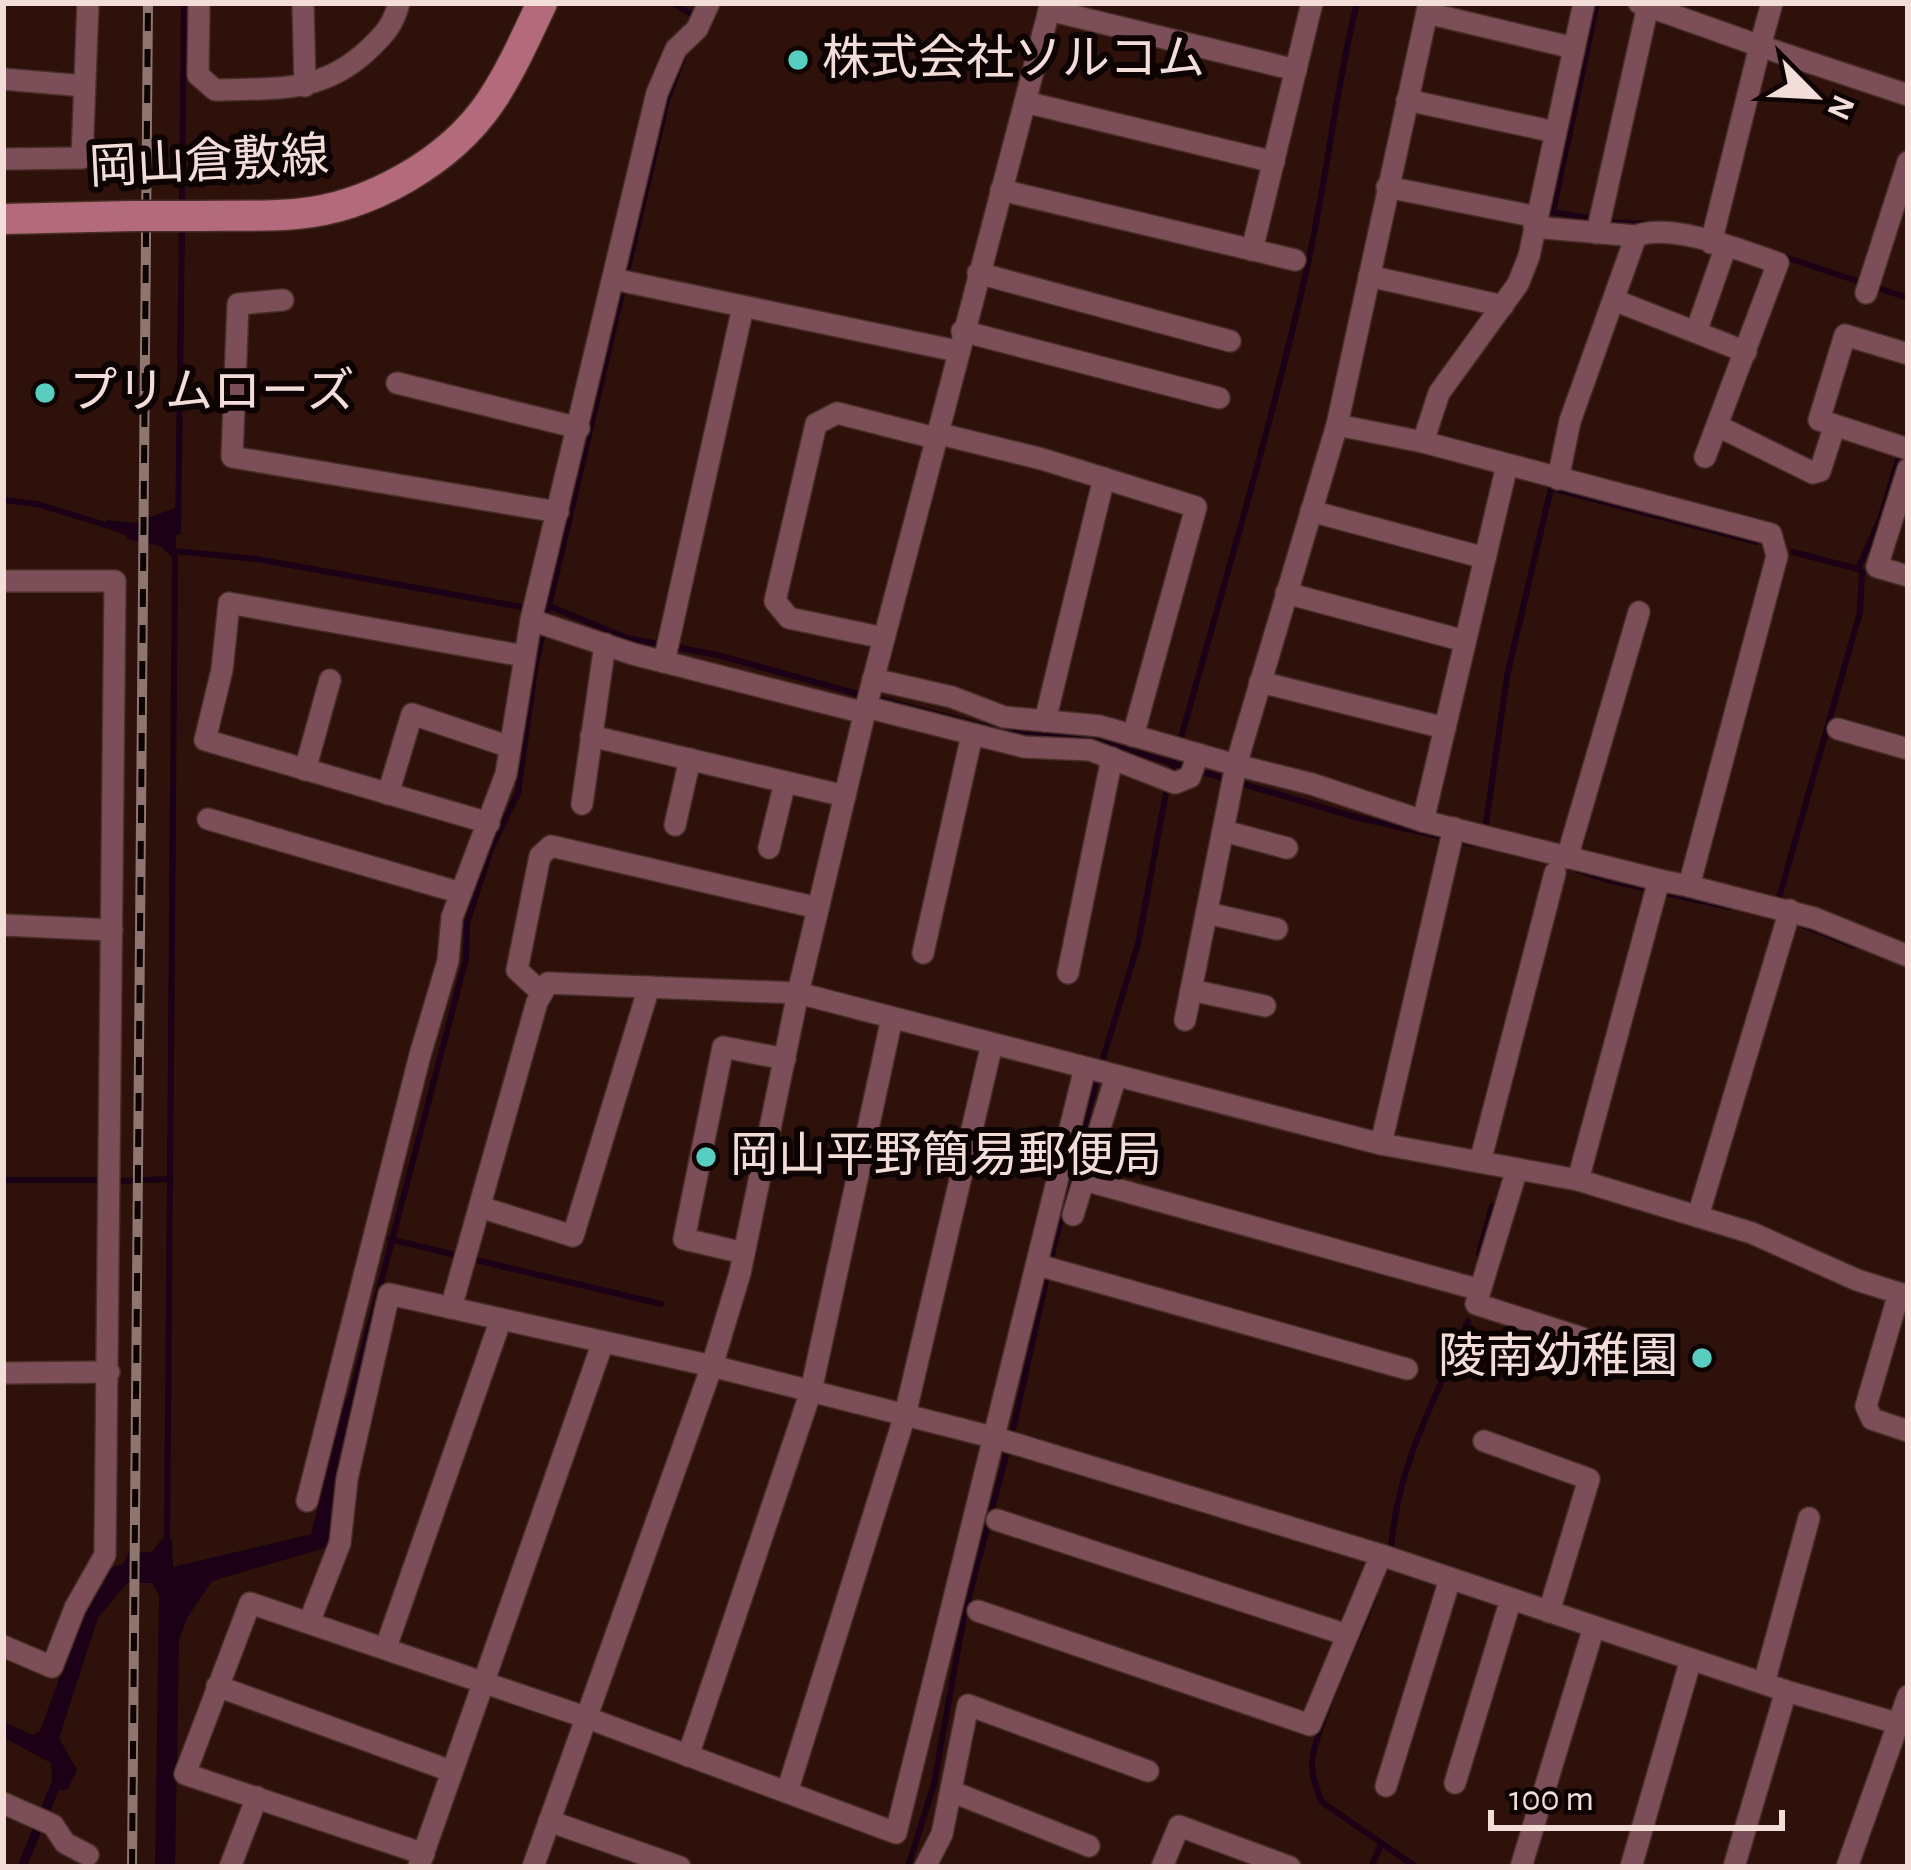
<svg xmlns="http://www.w3.org/2000/svg" width="1911" height="1870" font-family="'Alegreya Sans','Noto Sans JP',sans-serif">
<style>
.water{fill:#1b0016}
.lines{fill:none;stroke-linecap:round;stroke-linejoin:round}
.stream{stroke:#1b0016;stroke-width:6}
.street-casing{stroke:#492e27;stroke-width:24}
.secondary-casing{stroke:#492e27;stroke-width:33}
.street{stroke:#7b4e58;stroke-width:21}
.secondary{stroke:#b36b7b;stroke-width:30}
.rail-casing{stroke:#8e756f;stroke-width:10}
.rail{stroke:#0d0302;stroke-width:6;stroke-dasharray:18;stroke-linecap:butt}
.secondary-bridge-casing{stroke:#492e27;stroke-width:33;stroke-linecap:butt}
.secondary-bridge{stroke:#b36b7b;stroke-width:30}
.poi-dot{fill:#58cec1;stroke:#0d0302;stroke-width:4.5}
.labels{text-anchor:middle;dominant-baseline:central;stroke-width:12;stroke-linejoin:round;paint-order:stroke}
.poi-label{font-size:48px;fill:#f2ddd8;stroke:#0d0302;text-anchor:start}
.street-label{font-size:48px;fill:#f2ddd8;stroke:#0d0302}
</style>
<rect width="100%" height="100%" fill="#2d110a"/>
<g class="water">
<polygon points="178,507 175,560 160,546 127,539 126,535 103,527 107,520 133,523"/>
<polygon points="344,1398 355,1401 338,1475 328,1547 212,1581 187,1618 179,1640 175,1867 155,1867 159,1595 152,1583 127,1583 98,1618 59,1738 77,1770 67,1790 59,1790 27,1866 17,1867 52,1781 51,1763 3,1737 3,1722 33,1735 40,1731 84,1610 108,1569 123,1564 129,1553 152,1552 162,1539 172,1539 173,1567 311,1534"/>
</g>
<g class="lines">
<g class="stream">
<polyline points="673,3 693,15"/>
<polyline points="1597,3 1553,212 1610,222 1651,224"/>
<polyline points="182,208 184,3"/>
<polyline points="1782,256 1908,298"/>
<polyline points="3,500 37,504 109,526"/>
<polyline points="178,532 182,227"/>
<polyline points="175,551 257,559 527,608"/>
<polyline points="1793,552 1858,569"/>
<polyline points="541,607 549,606 627,638 717,655 862,695"/>
<polyline points="875,698 1006,732 1087,738 1355,817 1473,844"/>
<path d="M 1171,774 C 1216,610 1266,447 1304,281 C 1326,189 1334,95 1357,3"/>
<polyline points="1485,830 1507,676 1551,488 1756,542"/>
<polyline points="1578,870 1607,880 1729,907"/>
<polyline points="1777,905 1860,612 1862,572 1858,569 1880,519 1900,454"/>
<polyline points="1800,924 1854,946"/>
<polyline points="1101,1065 1138,944 1167,787"/>
<polyline points="3,1180 99,1180"/>
<polyline points="120,1181 170,1179"/>
<polyline points="390,1239 459,1256"/>
<polyline points="1479,1253 1492,1206"/>
<polyline points="472,1259 661,1304"/>
<polyline points="1050,1263 1097,1078"/>
<polyline points="349,1404 466,959 467,923 491,849 518,793 535,669 549,606 667,101 683,58"/>
<polyline points="167,1545 175,557"/>
<path d="M 1391,1548 C 1398,1462 1436,1399 1468,1321"/>
<path d="M 1374,1597 C 1360,1636 1312,1731 1312,1766 C 1313,1779 1317,1791 1322,1802 L 1416,1867"/>
<polyline points="908,1867 934,1784 964,1616 1015,1421 1047,1276"/>
<polyline points="1371,1867 1382,1843"/>
</g>
<g class="street-casing">
<g id="street">
<path d="M 199,3 L 198,75 L 215,90 C 275,88 321,94 368,50 C 385,34 393,25 399,3"/>
<polyline points="303,3 305,86"/>
<polyline points="1429,3 1337,425 1236,765 1312,784 1423,821 1507,465"/>
<polyline points="1639,3 1760,46 1711,243"/>
<polyline points="1772,3 1760,46 1908,95"/>
<polyline points="1049,10 1296,70"/>
<polyline points="1427,13 1574,48"/>
<polyline points="3,79 84,86"/>
<polyline points="1407,100 1555,132"/>
<polyline points="1025,102 1274,162"/>
<polyline points="3,159 82,158 88,3"/>
<polyline points="1387,187 1537,217"/>
<polyline points="1001,190 1295,260"/>
<path d="M 1534,227 L 1636,236 C 1671,222 1743,251 1778,263 L 1705,457"/>
<polyline points="1597,233 1648,6"/>
<polyline points="1252,250 1312,3"/>
<polyline points="978,273 1230,341"/>
<polyline points="1369,276 1503,306"/>
<polyline points="613,279 957,351"/>
<polyline points="1866,293 1908,162"/>
<polyline points="283,300 238,304 232,457 558,512"/>
<polyline points="1614,300 1746,352"/>
<polyline points="962,331 1219,398"/>
<polyline points="1696,332 1726,246"/>
<polyline points="1908,354 1845,335 1819,420 1908,449"/>
<polyline points="397,383 579,428"/>
<polyline points="1337,425 1423,442 1771,534 1777,556 1689,886 1659,880 1578,1180"/>
<polyline points="1718,426 1813,473 1820,471 1834,428"/>
<polyline points="936,433 1042,459 1196,507 1133,736"/>
<polyline points="1423,442 1439,393 1518,284 1529,256 1584,3"/>
<polyline points="1908,469 1877,567 1908,576"/>
<polyline points="1558,479 1570,421 1636,236"/>
<polyline points="1311,511 1485,558"/>
<polyline points="3,581 115,581 105,1555 75,1608 52,1667 3,1646"/>
<polyline points="1286,593 1465,641"/>
<polyline points="531,620 633,654 865,713"/>
<polyline points="884,638 789,618 775,601 816,424 837,413 935,438"/>
<polyline points="664,662 743,307"/>
<polyline points="873,679 952,697 1004,717 1100,726 1236,765 1185,1020"/>
<polyline points="1260,682 1445,728"/>
<polyline points="866,707 1024,747 1090,750 1175,783 1190,777 1198,754"/>
<polyline points="1045,721 1104,478"/>
<polyline points="1838,729 1908,749"/>
<polyline points="591,736 845,796"/>
<polyline points="305,770 330,680"/>
<polyline points="388,794 412,714 510,747"/>
<polyline points="582,804 605,644"/>
<polyline points="208,819 461,893"/>
<polyline points="1423,821 1659,880"/>
<polyline points="489,823 205,740 222,670 229,603 524,656"/>
<polyline points="675,825 690,759"/>
<polyline points="1224,831 1287,848"/>
<polyline points="769,848 785,782"/>
<polyline points="1567,858 1639,612"/>
<polyline points="1689,886 1814,918 1908,956"/>
<polyline points="1207,913 1277,929"/>
<polyline points="3,925 112,930"/>
<polyline points="923,953 972,735"/>
<polyline points="1068,973 1112,758"/>
<polyline points="1191,990 1265,1006"/>
<polyline points="542,993 517,970 540,856 551,846 818,908"/>
<polyline points="1381,1144 1454,828"/>
<polyline points="1480,1162 1555,873"/>
<polyline points="1517,1169 1476,1304 1582,1338"/>
<polyline points="1084,1180 1480,1290"/>
<polyline points="480,1207 573,1236 649,987"/>
<polyline points="1073,1215 1116,1076"/>
<polyline points="1698,1216 1790,910"/>
<polyline points="744,1253 684,1239 723,1047 785,1059"/>
<polyline points="1038,1265 1407,1369"/>
<polyline points="1899,1293 1866,1406 1872,1419 1908,1431"/>
<polyline points="451,1308 537,1002 548,983 798,993 1381,1144 1578,1180 1752,1233 1857,1280 1908,1296"/>
<polyline points="3,1373 109,1372"/>
<polyline points="1484,1441 1589,1479 1549,1612"/>
<polyline points="307,1501 420,1055 448,961 452,917 506,774 531,620 657,93 676,49 697,29 709,3"/>
<polyline points="997,1520 1347,1635"/>
<polyline points="978,1611 1310,1725 1381,1555"/>
<polyline points="310,1620 340,1543 347,1479 389,1294 712,1366 996,1438 1381,1555 1786,1691 1900,1724"/>
<polyline points="386,1647 501,1319"/>
<polyline points="1764,1683 1809,1518"/>
<polyline points="217,1686 451,1771"/>
<polyline points="688,1756 811,1391 892,1018"/>
<polyline points="1455,1783 1511,1599"/>
<polyline points="1386,1786 1450,1579"/>
<polyline points="787,1792 905,1415 992,1044"/>
<polyline points="953,1792 1089,1846"/>
<polyline points="3,1803 53,1825 65,1843 88,1855"/>
<polyline points="549,1821 680,1867"/>
<polyline points="424,1854 185,1774 250,1603 585,1717 896,1833 1085,1068"/>
<polyline points="419,1866 603,1342"/>
<polyline points="230,1867 257,1797"/>
<polyline points="533,1867 712,1366 740,1273 798,993 866,707 1051,3"/>
<polyline points="925,1867 942,1834 968,1705 1148,1771"/>
<polyline points="1162,1867 1179,1826 1290,1867"/>
<polyline points="1521,1867 1594,1627"/>
<polyline points="1631,1867 1691,1659"/>
<polyline points="1734,1867 1786,1691"/>
<polyline points="1847,1867 1908,1696"/>
</g>
</g>
<g class="secondary-casing">
<g id="secondary">
<path d="M 194,216 C 227,215 262,217 296,214 C 368,208 450,162 491,101 C 511,71 526,37 542,3"/>
<polyline points="3,219 133,216"/>
</g>
</g>
<use href="#street" class="street"/>
<use href="#secondary" class="secondary"/>
<g class="rail-casing">
<polyline id="rail" points="132,1867 148,3"/>
</g>
<use href="#rail" class="rail"/>
<g class="secondary-bridge-casing">
<polyline id="secondary-bridge" points="133,216 194,216"/>
</g>
<use href="#secondary-bridge" class="secondary-bridge"/>
</g>
<g class="poi-dot">
<circle cx="798" cy="60" r="12"/>
<circle cx="45" cy="393" r="12"/>
<circle cx="706" cy="1157" r="12"/>
<circle cx="1702" cy="1358" r="12"/>
</g>
<g class="labels">
<g class="poi-label">
<text x="822" y="60">株式会社ソルコム</text>
<text x="69" y="393">プリムローズ</text>
<text x="730" y="1157">岡山平野簡易郵便局</text>
<text x="1678" y="1358" text-anchor="end">陵南幼稚園</text>
</g>
<g class="street-label">
<text transform="translate(209 163) rotate(-3)">岡山倉敷線</text>
</g>
</g>
<rect width="1911" height="1870" fill="none" stroke="#f2ddd8" stroke-width="12"/>
<g transform="translate(1815 96) rotate(114)" stroke="#0d0302" stroke-width="9" paint-order="stroke">
<path d="M0-9L21 45L0 30L-21 45Z" fill="#f2ddd8"/>
<text y="-18" font-size="33" font-weight="bold" text-anchor="middle" fill="#f2ddd8">N</text>
</g>
<path d="M1491 1810v18h291v-18" fill="none" stroke="#f2ddd8" stroke-width="6"/>
<text x="1509" y="1810" font-size="36" fill="#f2ddd8" stroke="#0d0302" stroke-width="9" paint-order="stroke">100 m</text>
</svg>
